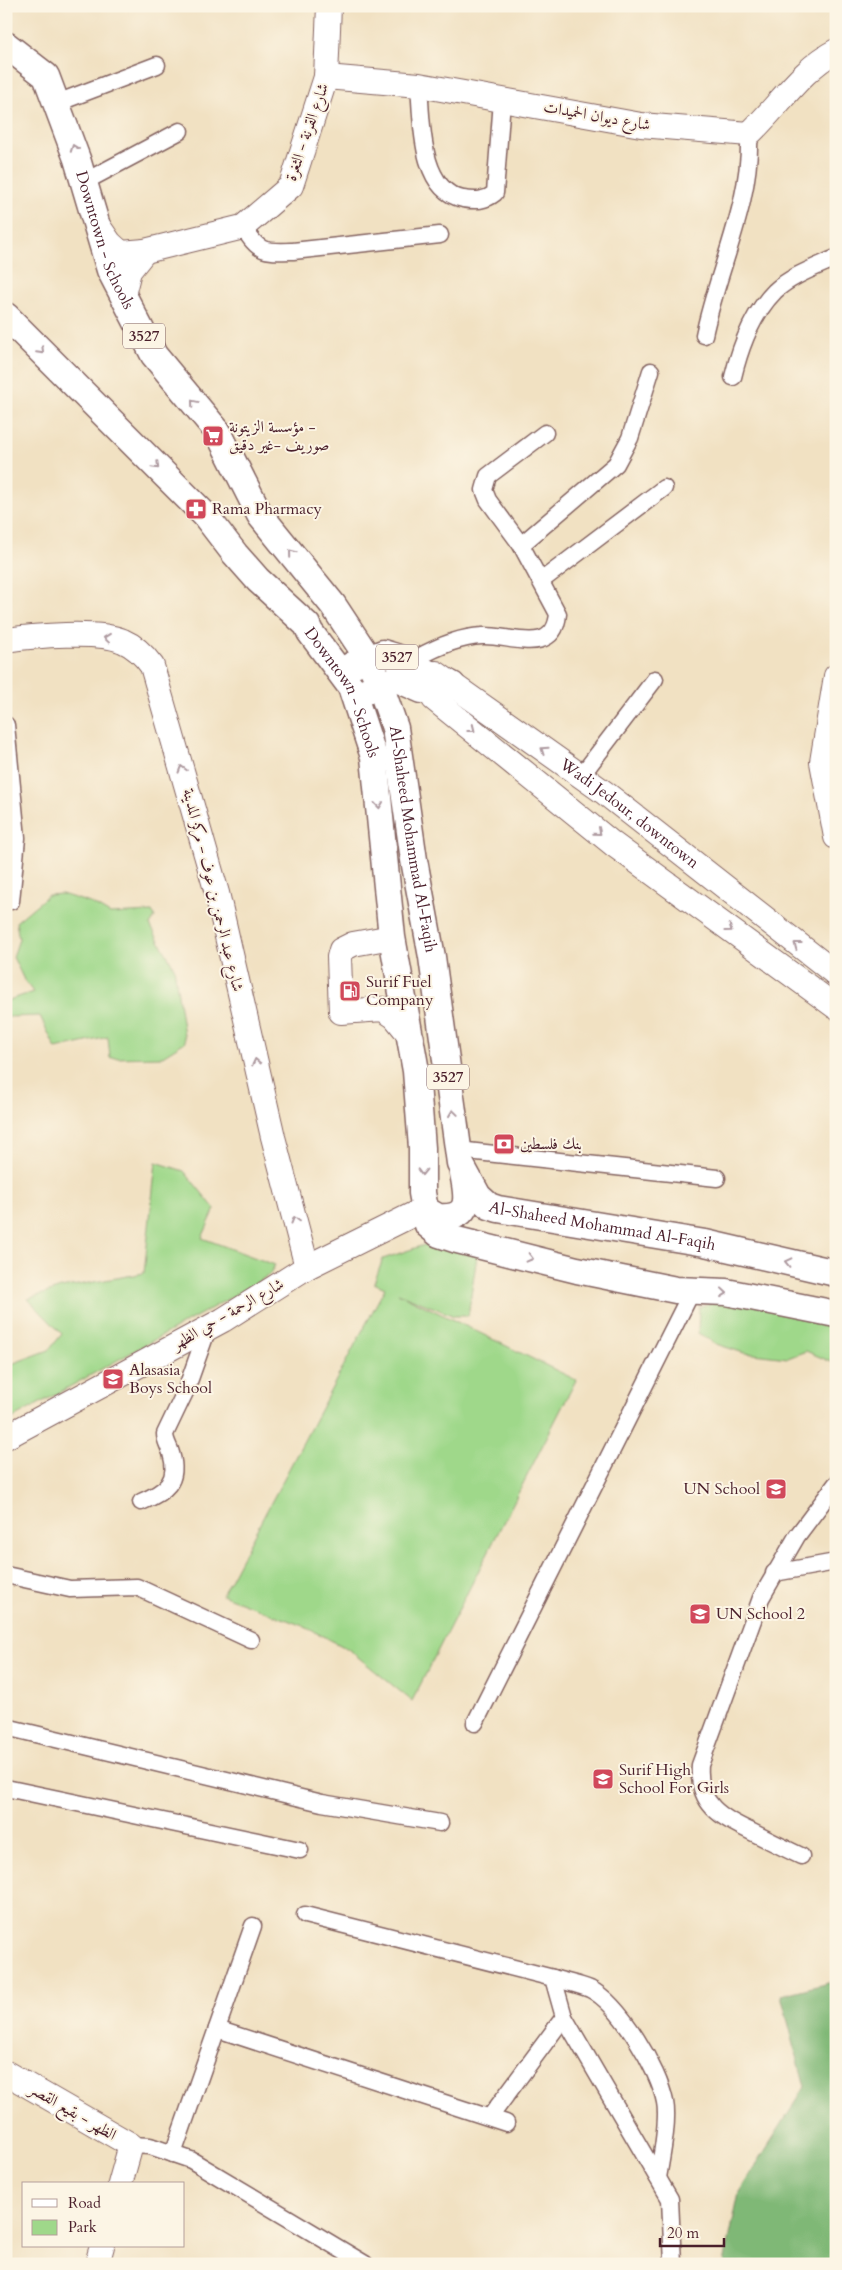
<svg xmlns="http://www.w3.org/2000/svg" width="842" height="2270" font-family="Cardo,Amiri,serif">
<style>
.green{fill:#9fd88a;stroke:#747c5a}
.forest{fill:#7fb876;stroke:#646c50}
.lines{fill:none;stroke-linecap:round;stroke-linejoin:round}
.street-casing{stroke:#846360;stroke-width:19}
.secondary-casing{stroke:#846360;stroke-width:26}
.primary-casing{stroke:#846360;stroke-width:29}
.street{stroke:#fff;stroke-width:16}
.secondary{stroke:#fff;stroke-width:24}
.primary{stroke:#fff;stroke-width:26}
.oneway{stroke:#ae9aa0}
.labels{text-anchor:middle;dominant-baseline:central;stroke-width:4;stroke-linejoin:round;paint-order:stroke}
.shield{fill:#fcf5e5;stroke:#7f5f63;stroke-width:1}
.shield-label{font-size:15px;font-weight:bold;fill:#4a1f2b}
.street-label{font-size:16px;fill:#4a1f2b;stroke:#fcf5e5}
.poi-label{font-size:16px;fill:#4a1f2b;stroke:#fcf5e5;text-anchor:start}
</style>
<rect width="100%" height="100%" fill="#fcf5e5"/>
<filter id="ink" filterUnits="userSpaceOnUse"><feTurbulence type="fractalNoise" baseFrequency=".02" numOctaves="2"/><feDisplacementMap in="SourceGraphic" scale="10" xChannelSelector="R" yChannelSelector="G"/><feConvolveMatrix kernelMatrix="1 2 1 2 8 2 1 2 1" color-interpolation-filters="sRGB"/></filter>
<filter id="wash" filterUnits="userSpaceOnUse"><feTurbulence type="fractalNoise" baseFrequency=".0096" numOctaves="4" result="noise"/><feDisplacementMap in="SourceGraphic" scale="20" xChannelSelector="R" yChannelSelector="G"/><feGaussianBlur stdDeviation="1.12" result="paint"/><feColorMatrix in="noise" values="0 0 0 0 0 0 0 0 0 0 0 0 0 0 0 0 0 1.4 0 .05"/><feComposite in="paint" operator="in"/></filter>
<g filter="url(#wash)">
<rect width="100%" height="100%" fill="#f1e1c2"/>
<g class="green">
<polygon points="62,894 93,904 110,914 152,912 155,917 150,925 174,967 185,1042 161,1057 110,1058 108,1037 56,1049 40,1016 7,1017 6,1001 33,992 24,980 13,957 19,939 16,922 48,895"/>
<polygon points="156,1162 184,1171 215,1209 202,1238 275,1265 269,1275 246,1289 6,1422 6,1366 49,1350 62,1334 28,1299 61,1288 144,1273"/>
<polygon points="446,1244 477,1256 468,1316 454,1316 398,1293 576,1380 412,1701 348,1649 303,1626 222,1595 385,1288 374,1283 383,1259 424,1245"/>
<polygon points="729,1298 836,1324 836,1364 806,1351 788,1358 744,1353 716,1344 698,1333 699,1307"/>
</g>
<polygon class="forest" points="836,1981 836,2264 724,2264 739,2192 805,2087 781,1995"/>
</g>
<g filter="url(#ink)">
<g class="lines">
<g class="street-casing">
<g id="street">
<path d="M 419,85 C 422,119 419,190 463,199 C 476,201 485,201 495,193 L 502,100"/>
<polyline points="57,103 157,65"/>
<polyline points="84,182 180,131"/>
<path d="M 243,227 C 259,253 264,252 293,251 L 440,235"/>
<path d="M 704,335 C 718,268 752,203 749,134"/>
<path d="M 733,377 C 740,348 752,314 775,291 C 791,276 816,267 836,258"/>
<polyline points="521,545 616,464 630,438 651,371"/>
<polyline points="541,581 664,488"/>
<path d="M 417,658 C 435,648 460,637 482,636 C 508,634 554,658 558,614 L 521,545 L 488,500 L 484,490 L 488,476 L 545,433"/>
<polyline points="6,725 17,838 11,901"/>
<polyline points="581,776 655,679"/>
<polyline points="458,1150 717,1178"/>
<path d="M 141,1502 C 165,1492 180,1482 171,1453 C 169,1446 165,1441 165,1434 L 186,1390 L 208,1328"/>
<polyline points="774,1573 836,1562"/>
<polyline points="6,1575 70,1589 137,1587 251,1640"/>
<polyline points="475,1723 692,1291"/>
<polyline points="6,1727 322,1803 440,1823"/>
<polyline points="6,1788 300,1850"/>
<path d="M 801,1856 C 784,1848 768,1840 752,1832 C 721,1817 697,1805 700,1765 L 761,1598 L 797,1536 L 836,1484"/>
<polyline points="305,1915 553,1978 564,2017 490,2117"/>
<path d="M 553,1978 C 565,1982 579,1984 590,1989 C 620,2004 659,2070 665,2102 C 669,2121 661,2159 658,2178"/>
<polyline points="564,2017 670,2199 673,2264"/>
<polyline points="217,2029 506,2123"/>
<polyline points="131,2145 150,2146 191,2160 365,2264"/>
<polyline points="173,2154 253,1926"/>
</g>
</g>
<g class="secondary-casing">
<g id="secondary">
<path d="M 326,77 L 419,85 L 641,125 L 749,134 C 777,108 801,69 836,51"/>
<polyline points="97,224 110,243 121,253 145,251 243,227 291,186 326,77 329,6"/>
<polyline points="123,295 129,271 145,251"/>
<path d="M 6,640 C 33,636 99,630 123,641 C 135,646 144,655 152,666 L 217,893 L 273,1137 L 307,1267"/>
<path id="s1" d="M 436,673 L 605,793 L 836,974"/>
<polyline points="836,676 822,762 836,837"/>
<polyline points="434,699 613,844 836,1007"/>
<polyline points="392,937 353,944 341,950 339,957 341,1012 383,1009 395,1017 412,1038"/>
<polyline points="6,1437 223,1320 307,1267 424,1209"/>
<polyline points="6,2073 131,2145 120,2184"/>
<polyline points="97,2264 102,2246"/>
</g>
</g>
<g class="primary-casing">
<g id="primary">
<path id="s2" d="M 6,45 L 46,76 L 77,159 L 110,270 L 154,355 L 218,432 L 260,515 L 333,605 L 368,658 L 379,682 L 395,728 L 414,860 L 432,957 L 460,1163 L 478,1196 L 489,1206 L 498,1209 L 705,1243 L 836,1273"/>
<path id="s3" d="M 6,316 L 205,515 L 235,554 L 258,580 L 307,625 L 310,632 L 351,687 L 374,757 L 392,937 L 416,1071 L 422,1148 L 422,1193 L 428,1225 L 439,1234 L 457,1240 L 577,1270 L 676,1290 L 726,1292 L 836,1314"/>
<polyline points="352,665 383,653 396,657 452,685"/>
<polyline points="363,692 397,679 422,690"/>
<path d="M 424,1209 L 438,1217 C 472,1219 468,1198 463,1173"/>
</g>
</g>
<use href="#street" class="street"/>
<use href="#secondary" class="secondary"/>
<use href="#primary" class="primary"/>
</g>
<defs><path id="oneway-chevron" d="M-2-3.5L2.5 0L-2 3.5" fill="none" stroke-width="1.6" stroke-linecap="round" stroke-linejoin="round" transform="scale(1.25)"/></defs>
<g class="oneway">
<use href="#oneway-chevron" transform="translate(74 148) rotate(-110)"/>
<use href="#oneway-chevron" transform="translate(41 351) rotate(45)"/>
<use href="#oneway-chevron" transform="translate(194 403) rotate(-130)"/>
<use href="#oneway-chevron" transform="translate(156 466) rotate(45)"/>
<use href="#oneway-chevron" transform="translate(292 553) rotate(-129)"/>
<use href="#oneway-chevron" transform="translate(107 638) rotate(-174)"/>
<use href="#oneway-chevron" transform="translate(472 729) rotate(38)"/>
<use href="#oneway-chevron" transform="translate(544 750) rotate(-145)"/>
<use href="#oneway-chevron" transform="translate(182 769) rotate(-106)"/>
<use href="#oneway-chevron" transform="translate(379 805) rotate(84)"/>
<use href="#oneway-chevron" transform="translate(598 832) rotate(40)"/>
<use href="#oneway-chevron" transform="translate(729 929) rotate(36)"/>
<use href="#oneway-chevron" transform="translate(797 945) rotate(-143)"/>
<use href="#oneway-chevron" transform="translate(256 1062) rotate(-103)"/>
<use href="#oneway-chevron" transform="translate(453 1113) rotate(-98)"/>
<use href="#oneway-chevron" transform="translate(422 1172) rotate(91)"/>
<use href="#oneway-chevron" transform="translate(295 1220) rotate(-105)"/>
<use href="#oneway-chevron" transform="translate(530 1258) rotate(14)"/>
<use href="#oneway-chevron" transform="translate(788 1262) rotate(-167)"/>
<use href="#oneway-chevron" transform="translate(724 1293) rotate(6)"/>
</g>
</g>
<defs>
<g id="supermarket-square" transform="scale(1.125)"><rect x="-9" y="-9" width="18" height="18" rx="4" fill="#d1495b" stroke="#fcf5e5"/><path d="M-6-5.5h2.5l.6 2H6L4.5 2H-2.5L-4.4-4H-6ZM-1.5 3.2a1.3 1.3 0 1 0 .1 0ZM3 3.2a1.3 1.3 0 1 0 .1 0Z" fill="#fff"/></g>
<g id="pharmacy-square" transform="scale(1.125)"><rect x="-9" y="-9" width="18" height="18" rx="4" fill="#d1495b" stroke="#fcf5e5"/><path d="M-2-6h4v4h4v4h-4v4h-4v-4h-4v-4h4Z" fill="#fff"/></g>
<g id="fuel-square" transform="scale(1.125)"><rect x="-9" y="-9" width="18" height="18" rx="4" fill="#d1495b" stroke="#fcf5e5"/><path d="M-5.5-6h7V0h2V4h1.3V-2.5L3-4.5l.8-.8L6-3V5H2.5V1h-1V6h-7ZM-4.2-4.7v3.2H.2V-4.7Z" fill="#fff"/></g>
<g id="bank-square" transform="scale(1.125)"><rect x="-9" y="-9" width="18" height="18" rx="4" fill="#d1495b" stroke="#fcf5e5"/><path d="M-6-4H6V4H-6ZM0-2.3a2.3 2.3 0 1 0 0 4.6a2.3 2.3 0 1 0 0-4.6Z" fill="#fff"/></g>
<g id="school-square" transform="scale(1.125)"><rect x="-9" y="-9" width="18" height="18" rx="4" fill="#d1495b" stroke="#fcf5e5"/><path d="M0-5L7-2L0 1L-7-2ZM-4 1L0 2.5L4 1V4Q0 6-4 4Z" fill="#fff"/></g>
</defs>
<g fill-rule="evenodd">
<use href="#supermarket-square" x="213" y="436"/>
<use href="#pharmacy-square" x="196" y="509"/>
<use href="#fuel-square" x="350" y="991"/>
<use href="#bank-square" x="504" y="1144"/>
<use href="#school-square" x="113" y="1379"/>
<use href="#school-square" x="776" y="1489"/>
<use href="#school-square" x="700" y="1614"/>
<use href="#school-square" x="603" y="1779"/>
</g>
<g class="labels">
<g class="shield">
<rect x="123" y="323.5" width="42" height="25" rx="4"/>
<rect x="376" y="644.5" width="42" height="25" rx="4"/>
<rect x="427" y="1064.5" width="42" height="25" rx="4"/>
</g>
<g class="shield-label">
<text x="144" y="336">3527</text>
<text x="397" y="657">3527</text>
<text x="448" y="1077">3527</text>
</g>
<g class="street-label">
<text transform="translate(597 116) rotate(10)">شارع ديوان الحميدات</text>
<text transform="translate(307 132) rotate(-71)">شارع القرنة - الثغرة</text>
<text stroke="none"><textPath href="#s2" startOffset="225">Downtown - Schools</textPath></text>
<text stroke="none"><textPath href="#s3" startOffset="509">Downtown - Schools</textPath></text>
<text stroke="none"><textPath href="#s1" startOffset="239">Wadi Jedour, downtown</textPath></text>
<text stroke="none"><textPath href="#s2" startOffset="911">Al-Shaheed Mohammad Al-Faqih</textPath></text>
<text transform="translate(213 890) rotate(76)">شارع عبد الرحمن بن عوف - مركز المدينة</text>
<text stroke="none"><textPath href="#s2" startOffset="1406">Al-Shaheed Mohammad Al-Faqih</textPath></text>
<text transform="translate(228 1314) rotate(-30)">شارع الرحمة - حي الظهر</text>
<text transform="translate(73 2112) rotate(30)">الظهر - بقيع القصر</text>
</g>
<g class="poi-label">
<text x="229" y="427">مؤسسة الزيتونة -<tspan x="229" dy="18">صوريف -غير دقيق</tspan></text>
<text x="212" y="509">Rama Pharmacy</text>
<text x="366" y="982">Surif Fuel<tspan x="366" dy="18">Company</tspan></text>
<text x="520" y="1144">بنك فلسطين</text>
<text x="129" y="1370">Alasasia<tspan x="129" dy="18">Boys School</tspan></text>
<text x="760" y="1489" text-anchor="end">UN School</text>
<text x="716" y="1614">UN School 2</text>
<text x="619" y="1770">Surif High<tspan x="619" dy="18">School For Girls</tspan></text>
</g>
</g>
<rect width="842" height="2270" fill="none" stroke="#fcf5e5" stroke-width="25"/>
<rect x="22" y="2182" width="162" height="65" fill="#fcf5e5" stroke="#b59f9b"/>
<rect x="32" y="2199" width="25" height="8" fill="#ffffff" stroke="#b59f9b"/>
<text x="68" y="2208" font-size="15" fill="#4a1f2b">Road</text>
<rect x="32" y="2220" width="25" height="15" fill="#9fd88a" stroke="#b59f9b"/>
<text x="68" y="2232" font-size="15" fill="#4a1f2b">Park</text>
<path d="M660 2238v8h64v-8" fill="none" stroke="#4a1f2b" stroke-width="2.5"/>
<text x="667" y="2238" font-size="15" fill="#4a1f2b" stroke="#fcf5e5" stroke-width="4" paint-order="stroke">20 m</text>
</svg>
